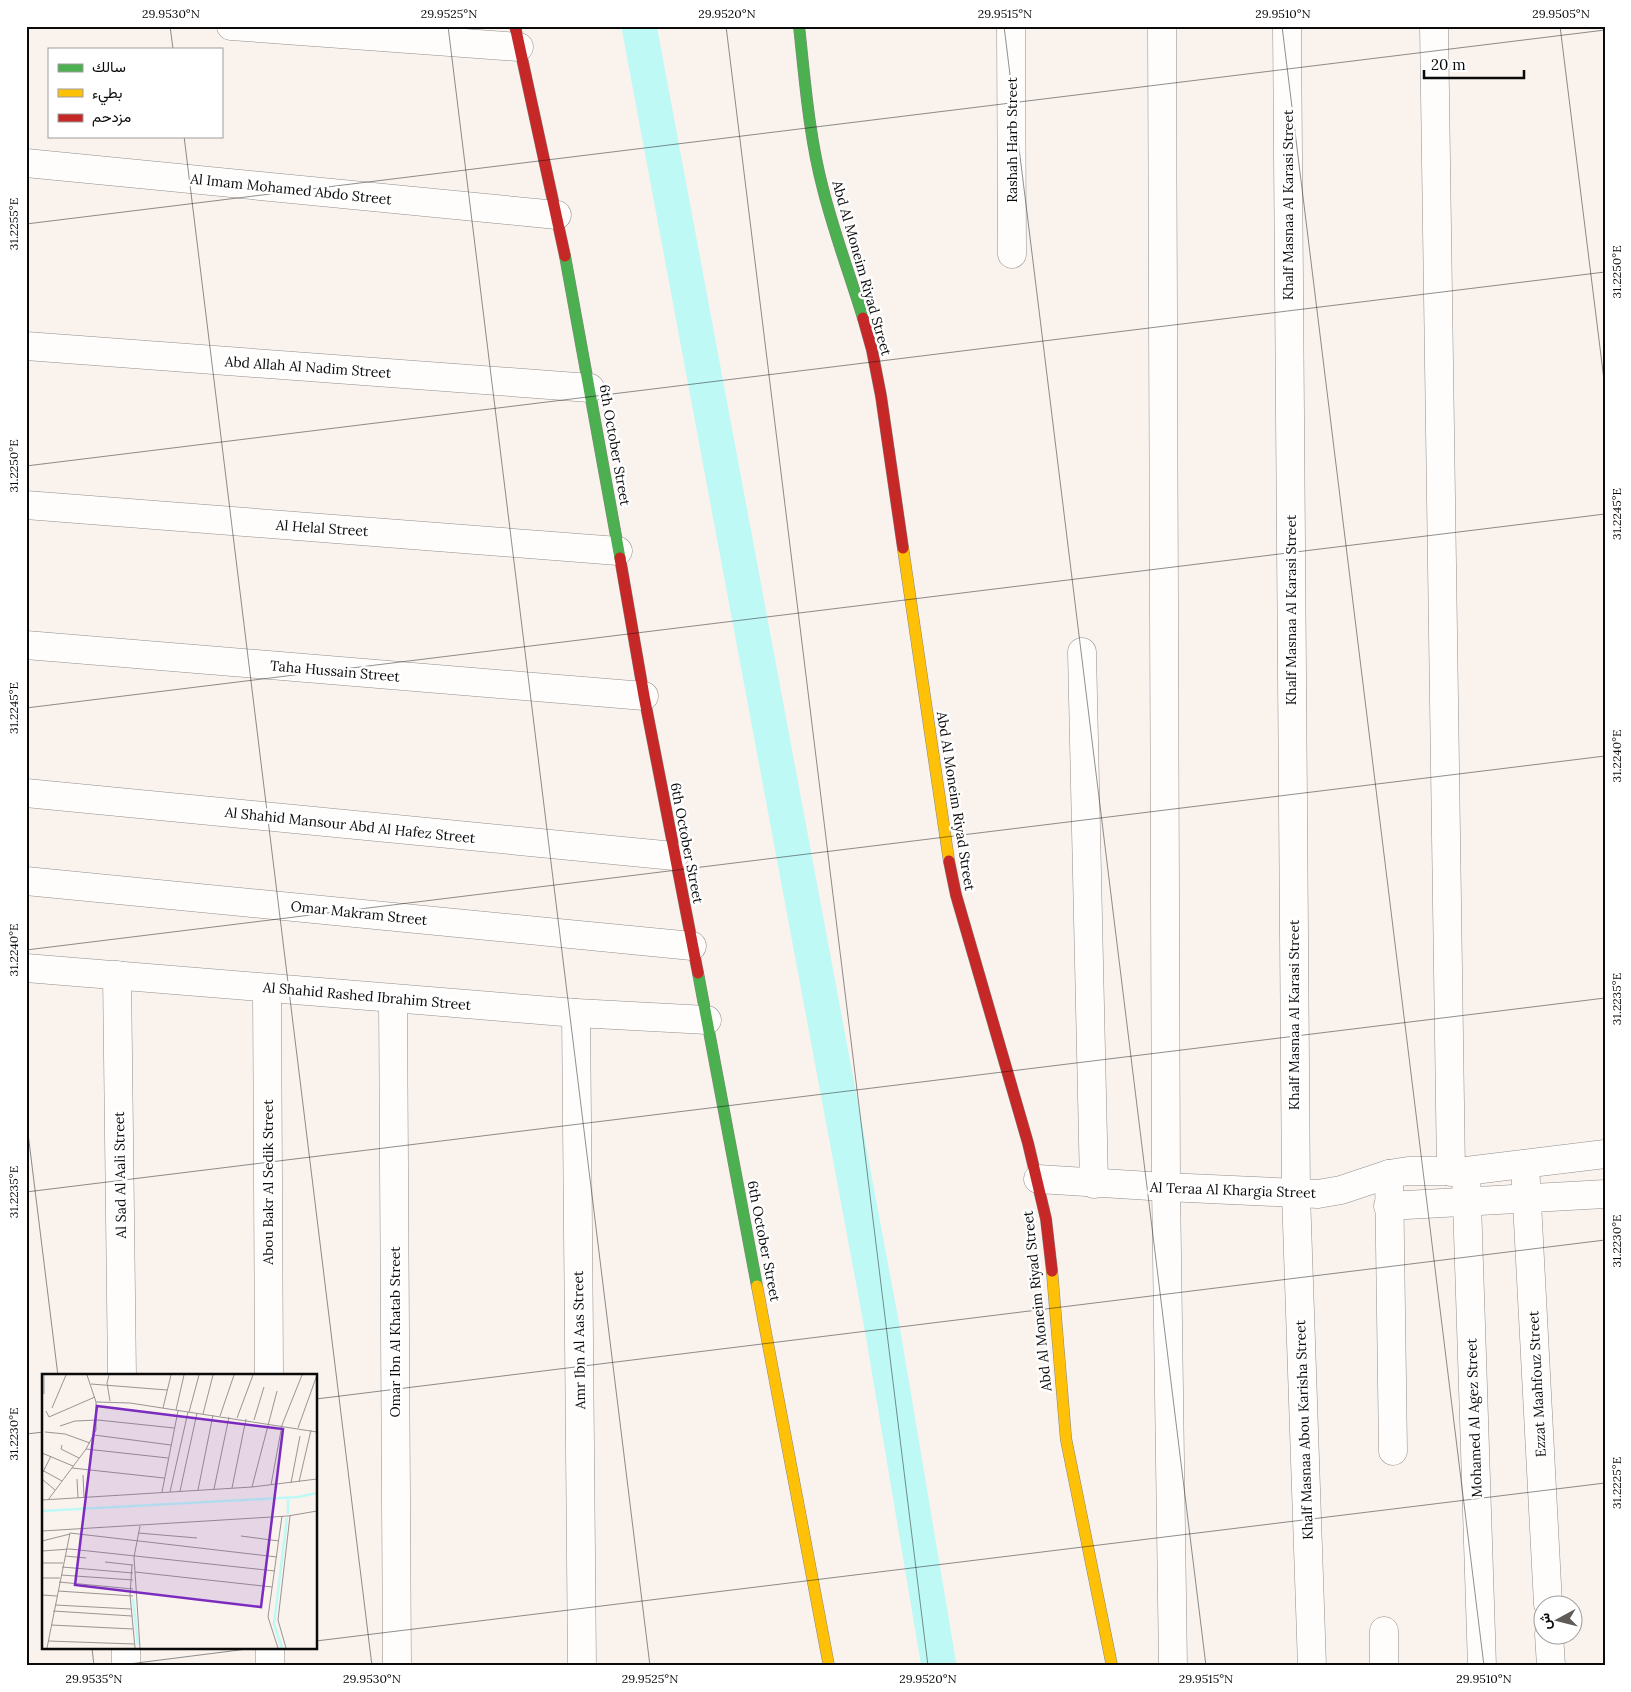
<svg xmlns="http://www.w3.org/2000/svg" width="1631" height="1692" font-family="Lora,Vazirmatn,serif">
<style>
.lines{fill:none;stroke-linecap:round;stroke-linejoin:round}
.canal{stroke:#bff9f6;stroke-width:35}
.street-casing{stroke:#928e8c;stroke-width:29}
.fast-casing{stroke:#888583;stroke-width:12}
.slow-casing{stroke:#888583;stroke-width:12}
.jam-casing{stroke:#888583;stroke-width:12}
.street{stroke:#fefdfc;stroke-width:28}
.fast{stroke:#4caf50;stroke-width:11}
.slow{stroke:#ffc107;stroke-width:11}
.jam{stroke:#c62828;stroke-width:11}
.ticks{fill:none;stroke:#0a0a0a;stroke-width:1;stroke-opacity:0.45}
.labels{text-anchor:middle;dominant-baseline:central;stroke-width:5;stroke-linejoin:round;paint-order:stroke}
.street-label{font-size:14px;fill:#0a0a0a;stroke:#fff}
.inset-river{fill:none;stroke:#bff9f6;stroke-width:2.5}
.inset-road{fill:none;stroke:#999592;stroke-width:1}
.view{fill:#7b2cbf;fill-opacity:0.15;stroke:#7b2cbf;stroke-width:2.5}
.inset-edge{fill:none;stroke:#0a0a0a;stroke-width:2.5}
.neatline{fill:none;stroke:#0a0a0a;stroke-width:2}
.ticks-label{font-size:12px;text-anchor:middle;fill:#0a0a0a}
</style>
<rect width="100%" height="100%" fill="#f9f2ed"/>
<g class="lines">
<polyline class="canal" points="639,26 882,1327 939,1666"/>
<g class="street-casing">
<g id="street">
<polyline points="231,26 519,47"/>
<polyline points="1011,26 1012,254"/>
<polyline points="1162,26 1166,1187 1173,1666"/>
<polyline points="1287,26 1296,1194 1312,1666"/>
<polyline points="1434,26 1451,1172"/>
<polyline points="26,163 557,215"/>
<polyline points="26,346 590,388"/>
<polyline points="26,505 618,551"/>
<polyline points="26,645 644,696"/>
<polyline points="1082,652 1094,1184"/>
<polyline points="26,793 674,856"/>
<polyline points="26,881 692,946"/>
<polyline points="26,968 576,1013 707,1020"/>
<polyline points="117,975 122,1376"/>
<polyline points="267,988 269,1376"/>
<polyline points="393,999 397,1666"/>
<polyline points="576,1013 582,1666"/>
<polyline points="1525,1164 1548,1604"/>
<polyline points="1466,1171 1482,1666"/>
<polyline points="1389,1174 1393,1451"/>
<polyline points="1038,1179 1166,1187 1318,1194 1341,1190 1389,1174 1408,1171 1466,1171 1605,1154"/>
<polyline points="1388,1206 1605,1194"/>
<polyline points="1384,1631 1384,1666"/>
<polyline points="1549,1634 1551,1666"/>
<polyline points="126,1648 126,1666"/>
<polyline points="270,1648 270,1666"/>
</g>
</g>
<g class="fast-casing">
<g id="fast">
<path d="M 799,26 C 805,81 809,136 823,189 C 834,233 850,275 863,318"/>
<polyline points="565,256 620,558"/>
<polyline points="698,973 757,1286"/>
</g>
</g>
<g class="slow-casing">
<g id="slow">
<polyline points="903,548 949,861"/>
<polyline points="1052,1271 1066,1439 1112,1666"/>
<polyline points="757,1286 829,1666"/>
</g>
</g>
<g class="jam-casing">
<g id="jam">
<polyline points="515,26 565,256"/>
<polyline points="863,318 872,350 881,396 903,548"/>
<polyline points="620,558 644,696 698,973"/>
<polyline points="949,861 956,895 1028,1143 1046,1219 1052,1271"/>
</g>
</g>
<use href="#street" class="street"/>
<use href="#fast" class="fast"/>
<use href="#slow" class="slow"/>
<use href="#jam" class="jam"/>
</g>
<path class="ticks" d="M 170,26 L 173,49M 448,26 L 650,1666M 726,26 L 928,1666M 1004,26 L 1206,1666M 1282,26 L 1484,1666M 1560,26 L 1605,388M 184,136 L 372,1666M 26,224 L 1605,30M 26,466 L 1605,272M 26,708 L 1605,514M 26,950 L 1605,756M 26,1117 L 58,1376M 26,1192 L 1605,998M 316,1399 L 1605,1240M 26,1434 L 44,1432M 316,1641 L 1605,1483M 92,1648 L 94,1666M 113,1666 L 255,1648"/>
<g class="labels">
<g class="street-label">
<text transform="translate(1012 140) rotate(-90)">Rashah Harb Street</text>
<text transform="translate(291 189) rotate(6)">Al Imam Mohamed Abdo Street</text>
<text transform="translate(1288 205) rotate(-90)">Khalf Masnaa Al Karasi Street</text>
<text transform="translate(862 268) rotate(74)">Abd Al Moneim Riyad Street</text>
<text transform="translate(308 367) rotate(4)">Abd Allah Al Nadim Street</text>
<text transform="translate(615 445) rotate(80)">6th October Street</text>
<text transform="translate(322 528) rotate(4)">Al Helal Street</text>
<text transform="translate(1291 610) rotate(-90)">Khalf Masnaa Al Karasi Street</text>
<text transform="translate(335 671) rotate(5)">Taha Hussain Street</text>
<text transform="translate(956 801) rotate(81)">Abd Al Moneim Riyad Street</text>
<text transform="translate(350 825) rotate(6)">Al Shahid Mansour Abd Al Hafez Street</text>
<text transform="translate(687 843) rotate(79)">6th October Street</text>
<text transform="translate(359 913) rotate(6)">Omar Makram Street</text>
<text transform="translate(367 996) rotate(5)">Al Shahid Rashed Ibrahim Street</text>
<text transform="translate(1294 1015) rotate(-90)">Khalf Masnaa Al Karasi Street</text>
<text transform="translate(120 1175) rotate(-91)">Al Sad Al Aali Street</text>
<text transform="translate(268 1182) rotate(-90)">Abou Bakr Al Sedik Street</text>
<text transform="translate(1233 1190) rotate(2)">Al Teraa Al Khargia Street</text>
<text transform="translate(764 1241) rotate(79)">6th October Street</text>
<text transform="translate(1037 1301) rotate(-96)">Abd Al Moneim Riyad Street</text>
<text transform="translate(395 1332) rotate(-90)">Omar Ibn Al Khatab Street</text>
<text transform="translate(579 1340) rotate(-91)">Amr Ibn Al Aas Street</text>
<text transform="translate(1537 1384) rotate(-93)">Ezzat Maahfouz Street</text>
<text transform="translate(1474 1418) rotate(-92)">Mohamed Al Agez Street</text>
<text transform="translate(1304 1430) rotate(-92)">Khalf Masnaa Abou Karisha Street</text>
</g>
</g>
<g transform="translate(42 1374)">
<rect width="275" height="275" fill="#f9f2ed"/>
<path class="inset-river" d="M 0,137 L 256,123 L 275,119M 246,140 L 246,123M 91,225 L 96,271M 240,274 L 232,250 L 245,144"/>
<path class="inset-road" d="M 67,1 L 65,9 L 68,27M 49,10 L 125,16M 2,20 L 2,1M 54,28 L 88,29 L 275,58M 10,34 L 24,1M 121,34 L 129,1M 134,36 L 142,1M 4,37 L 7,43 L 53,23M 147,38 L 157,1M 161,40 L 171,1M 178,42 L 192,1M 195,44 L 211,1M 212,46 L 222,13M 18,52 L 33,47 L 56,46 L 132,54M 256,54 L 275,1M 3,58 L 23,60 L 48,69M 52,61 L 129,71M 20,71 L 19,75 L 37,84M 44,75 L 126,84M 0,79 L 31,92M 30,94 L 122,104M 0,96 L 20,107M 1,98 L 9,82M 41,101 L 42,123M 0,105 L 13,116M 35,105 L 36,124M 257,108 L 269,56M 249,109 L 258,62M 229,111 L 240,51 L 260,1M 210,113 L 235,17M 190,114 L 204,45M 172,115 L 187,43M 156,116 L 171,41M 138,117 L 155,39M 120,118 L 136,37M 128,118 L 146,38M 0,126 L 210,113 L 275,105M 6,126 L 44,75 L 54,56 L 54,28 L 45,1M 98,152 L 92,183 L 98,274M 0,157 L 246,142 L 275,137M 28,159 L 235,183M 96,159 L 155,164M 199,162 L 237,167M 0,167 L 28,160M 0,177 L 28,175 L 233,197M 23,182 L 44,184M 63,188 L 91,191M 0,189 L 21,189M 90,191 L 88,221 L 93,274M 20,193 L 91,199M 93,198 L 230,213M 19,201 L 91,206M 0,204 L 18,204M 17,208 L 91,215M 16,217 L 91,222M 0,221 L 15,222M 13,231 L 89,235M 11,237 L 90,242M 9,251 L 91,255M 6,267 L 92,270M 5,274 L 28,159M 236,274 L 226,243 L 240,142M 244,274 L 236,246 L 248,142"/>
<path class="view" d="M 55,32 L 241,55 L 219,233 L 33,211 Z"/>
<rect width="275" height="275" class="inset-edge"/>
</g>
<rect width="1631" height="1692" fill="none" stroke="#ffffff" stroke-width="55"/>
<rect x="48" y="48" width="175" height="90" fill="#ffffff" stroke="#9d9d9d"/>
<rect x="58" y="64" width="25" height="8" fill="#4caf50" stroke="#9d9d9d"/>
<text x="92" y="72" font-size="15" fill="#0a0a0a">سالك</text>
<rect x="58" y="89" width="25" height="8" fill="#ffc107" stroke="#9d9d9d"/>
<text x="92" y="98" font-size="15" fill="#0a0a0a">بطيء</text>
<rect x="58" y="114" width="25" height="8" fill="#c62828" stroke="#9d9d9d"/>
<text x="92" y="122" font-size="15" fill="#0a0a0a">مزدحم</text>
<g transform="translate(1558 1620) rotate(263)"><circle r="24" fill="#ffffff" stroke="#9d9d9d"/>
<path d="M0-4L9 19L0 12L-9 19Z" fill="#5e5b59"/>
<text y="-8" font-size="14" font-weight="bold" text-anchor="middle" fill="#0a0a0a">ش</text>
</g>
<path d="M1424 70v8h100v-8" fill="none" stroke="#0a0a0a" stroke-width="2.5"/>
<text x="1431" y="70" font-size="15" fill="#0a0a0a" stroke="#ffffff" stroke-width="4" paint-order="stroke">20 m</text>
<rect x="28" y="28" width="1576" height="1636" class="neatline"/>
<g class="ticks-label">
<text x="171" y="18">29.9530°N</text>
<text x="449" y="18">29.9525°N</text>
<text x="727" y="18">29.9520°N</text>
<text x="1005" y="18">29.9515°N</text>
<text x="1283" y="18">29.9510°N</text>
<text x="1561" y="18">29.9505°N</text>
<text transform="translate(14 224) rotate(-90)" y="4">31.2255°E</text>
<text transform="translate(1617 272) rotate(-90)" y="4">31.2250°E</text>
<text transform="translate(14 466) rotate(-90)" y="4">31.2250°E</text>
<text transform="translate(1617 514) rotate(-90)" y="4">31.2245°E</text>
<text transform="translate(14 708) rotate(-90)" y="4">31.2245°E</text>
<text transform="translate(1617 756) rotate(-90)" y="4">31.2240°E</text>
<text transform="translate(14 950) rotate(-90)" y="4">31.2240°E</text>
<text transform="translate(1617 999) rotate(-90)" y="4">31.2235°E</text>
<text transform="translate(14 1192) rotate(-90)" y="4">31.2235°E</text>
<text transform="translate(1617 1241) rotate(-90)" y="4">31.2230°E</text>
<text transform="translate(14 1434) rotate(-90)" y="4">31.2230°E</text>
<text transform="translate(1617 1483) rotate(-90)" y="4">31.2225°E</text>
<text x="94" y="1683">29.9535°N</text>
<text x="372" y="1683">29.9530°N</text>
<text x="650" y="1683">29.9525°N</text>
<text x="928" y="1683">29.9520°N</text>
<text x="1206" y="1683">29.9515°N</text>
<text x="1484" y="1683">29.9510°N</text>
</g>
</svg>
